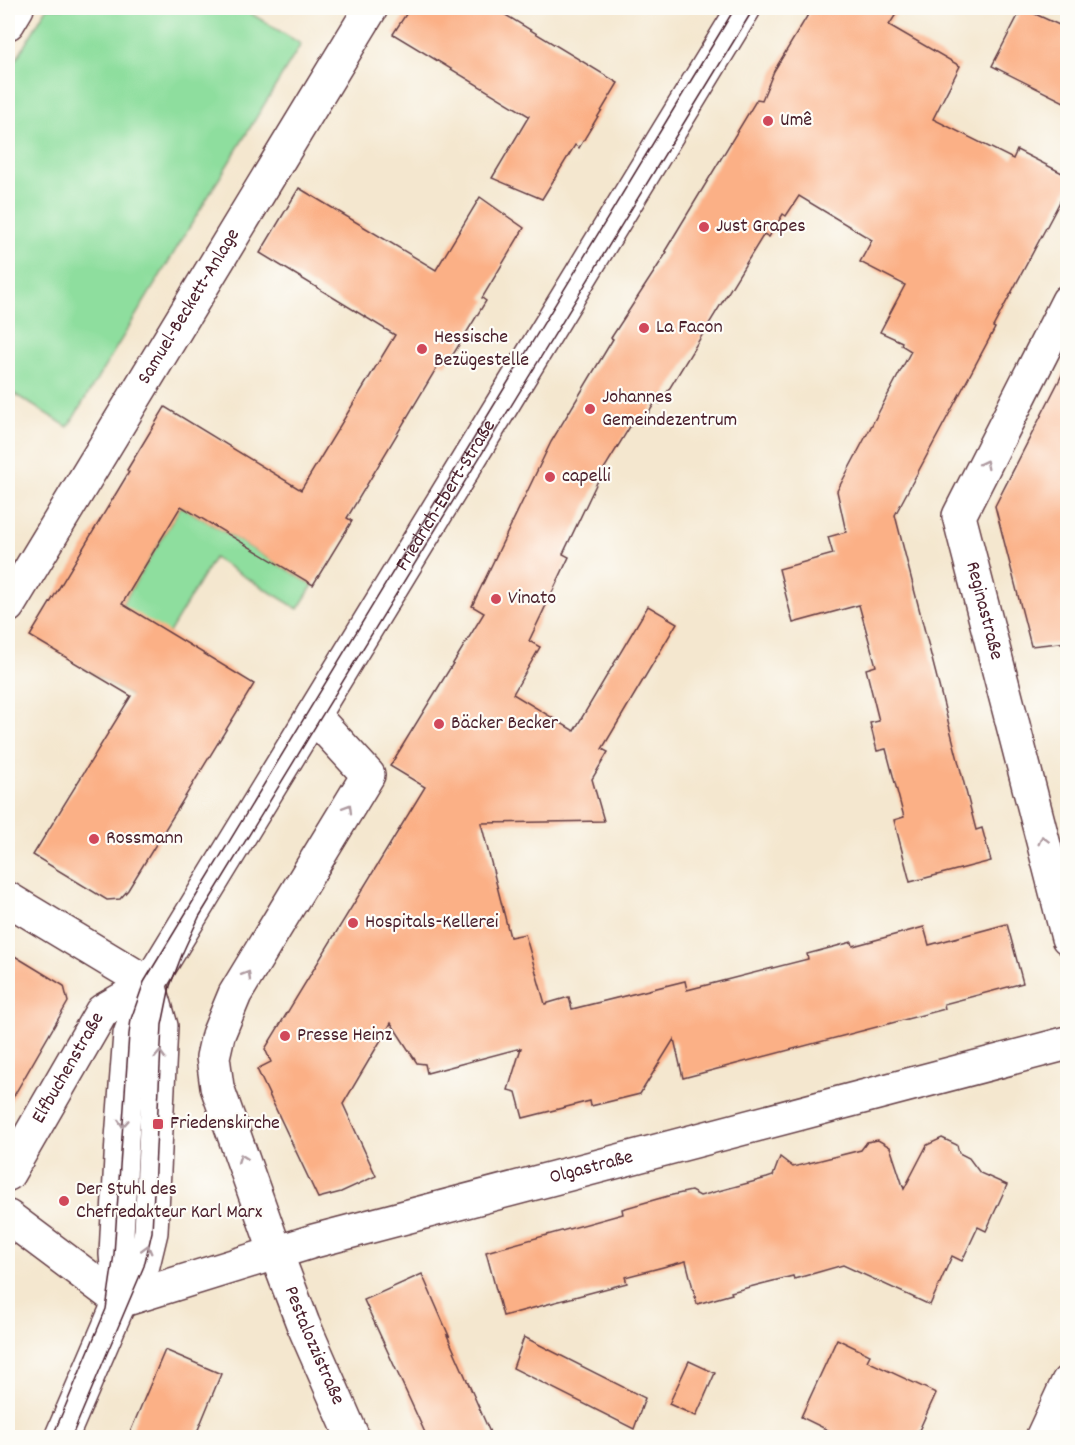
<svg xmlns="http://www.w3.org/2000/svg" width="1075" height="1445" font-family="Dekko,sans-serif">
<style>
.green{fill:#8ede9e;stroke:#6c7e64;stroke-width:1.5}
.building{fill:#fbb086}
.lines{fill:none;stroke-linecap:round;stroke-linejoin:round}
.minor-casing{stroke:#643d44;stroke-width:36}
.major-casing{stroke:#643d44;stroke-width:36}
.minor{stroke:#fff;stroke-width:33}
.major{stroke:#fff;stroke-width:33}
.tram{stroke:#4a1f2b;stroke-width:1.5}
.oneway{stroke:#ae9aa0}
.poi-dot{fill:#d1495b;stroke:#fdfcf7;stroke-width:2}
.labels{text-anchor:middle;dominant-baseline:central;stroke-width:4.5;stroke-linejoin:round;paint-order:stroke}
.poi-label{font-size:20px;fill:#4a1f2b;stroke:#fdfcf7;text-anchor:start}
.street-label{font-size:20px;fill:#4a1f2b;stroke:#fdfcf7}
</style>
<rect width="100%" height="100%" fill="#fdfcf7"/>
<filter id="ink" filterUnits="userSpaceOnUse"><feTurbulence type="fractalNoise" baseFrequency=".0167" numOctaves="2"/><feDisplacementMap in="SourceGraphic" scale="12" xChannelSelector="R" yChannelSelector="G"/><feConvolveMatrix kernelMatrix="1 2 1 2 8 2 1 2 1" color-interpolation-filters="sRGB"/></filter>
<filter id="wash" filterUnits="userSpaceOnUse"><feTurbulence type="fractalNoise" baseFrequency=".008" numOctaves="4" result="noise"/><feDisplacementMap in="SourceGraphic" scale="24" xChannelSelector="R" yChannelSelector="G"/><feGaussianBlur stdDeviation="1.35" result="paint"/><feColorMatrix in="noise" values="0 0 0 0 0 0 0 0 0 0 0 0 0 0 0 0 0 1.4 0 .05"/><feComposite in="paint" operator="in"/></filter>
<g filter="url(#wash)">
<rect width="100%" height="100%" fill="#f4e7cf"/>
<g class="green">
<polygon points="47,8 242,8 301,44 68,427 8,390 8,73"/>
<polygon points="181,506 313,585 298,609 214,558 131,696 84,668"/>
</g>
<g id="blocks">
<g class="building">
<polygon points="410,8 494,8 618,83 579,148 575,145 542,199 492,178 529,116 393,34"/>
<polygon points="812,8 900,8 889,25 960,66 933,119 1013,159 1017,150 1068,176 1068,186 1055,211 993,327 995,328 895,515 976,830 982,828 991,861 910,882 894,820 904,817 886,749 877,751 870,723 879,721 866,669 876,666 859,605 793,623 779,569 833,554 828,537 846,532 837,491 911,351 901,345 902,342 880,332 905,285 860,262 872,240 799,196 786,216 783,214 769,237 764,234 660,404 656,401 641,425 634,420 602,472 563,554 569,557 529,641 540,647 513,694 574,731 648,606 677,623 602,749 608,752 592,779 604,821 481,823 510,937 525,934 545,1004 569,997 572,1009 685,981 687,990 808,959 807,954 852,942 853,946 924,927 929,945 1007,924 1023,983 944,1004 945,1009 683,1078 674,1039 640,1094 591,1106 590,1101 523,1118 516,1092 508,1090 521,1048 427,1073 425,1064 417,1063 391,1023 343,1104 376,1176 341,1192 318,1198 257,1069 271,1062 265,1049 425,787 390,766 484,613 472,606 551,442 613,339 611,338 667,252 665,251 757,99 762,100 774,71"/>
<polygon points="1022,8 1068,29 1068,104 992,66"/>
<polygon points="299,188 436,270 480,197 524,228 482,298 486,301 446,366 440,362 347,518 352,521 313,585 181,506 122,604 254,684 128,890 120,899 107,900 33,855 131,696 30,636 129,472 127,470 165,407 301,490 395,335 260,253"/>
<polygon points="1068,363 1068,642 1031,646 995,506"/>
<polygon points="8,952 64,986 68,1002 8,1106"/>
<polygon points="942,1138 957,1145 959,1153 969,1158 980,1173 1007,1185 986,1231 978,1227 962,1261 952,1256 930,1305 843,1265 794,1279 793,1276 761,1284 731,1292 732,1294 697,1304 686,1261 625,1277 627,1283 503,1316 486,1252 623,1214 622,1209 668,1196 691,1191 700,1196 767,1178 773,1176 780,1157 793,1167 861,1150 867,1142 878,1140 890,1147 904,1189 927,1145"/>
<polygon points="422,1274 449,1336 447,1335 492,1437 427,1437 364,1300"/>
<polygon points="524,1337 645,1398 634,1429 513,1368"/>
<polygon points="837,1339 870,1355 867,1361 936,1393 916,1437 842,1437 801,1417"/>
<polygon points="165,1350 221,1374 195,1437 128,1437"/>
<polygon points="689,1361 715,1373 696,1416 669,1404"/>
</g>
</g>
</g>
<g filter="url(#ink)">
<use href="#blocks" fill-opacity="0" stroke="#643d44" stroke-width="1.5"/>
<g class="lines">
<g class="minor-casing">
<g id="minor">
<polyline points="8,23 17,8"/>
<path id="s1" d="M 1068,301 L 959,516 L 1068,938"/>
<path id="s2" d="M 8,606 L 371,8"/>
<path id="s3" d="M 313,715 L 368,775 L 235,994 L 218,1035 L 213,1057 L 217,1087 L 276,1253 L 303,1324 L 353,1438"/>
<polyline points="8,899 149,984 130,1034 122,1139 116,1254 120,1301 61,1438"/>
<path id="s4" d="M 120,1301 L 314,1241 L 1068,1043"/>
<polyline points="1042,1438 1068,1382"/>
</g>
</g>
<g class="major-casing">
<g id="major">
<path id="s5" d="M 8,1174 L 102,1011 L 149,984 L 744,8"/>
<polyline points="8,1217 120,1301 143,1265 151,1232 161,1026 149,984"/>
</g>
</g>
<use href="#minor" class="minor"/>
<use href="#major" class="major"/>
<g class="tram">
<polyline points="52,1438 106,1309 114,1254 129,1034 131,1019 144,982 735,8"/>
<polyline points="71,1438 144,1266 152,1232 162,1025 170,986 183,952 199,917 754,8"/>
</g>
</g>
<defs><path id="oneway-chevron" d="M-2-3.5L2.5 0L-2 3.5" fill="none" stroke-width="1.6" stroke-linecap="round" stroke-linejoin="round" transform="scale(1.5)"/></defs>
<g class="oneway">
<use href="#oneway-chevron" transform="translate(985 464) rotate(-63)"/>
<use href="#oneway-chevron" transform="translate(348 808) rotate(-59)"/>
<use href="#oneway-chevron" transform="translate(1043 840) rotate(-104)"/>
<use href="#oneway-chevron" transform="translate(247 975) rotate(-59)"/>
<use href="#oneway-chevron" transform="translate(160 1055) rotate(-88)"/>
<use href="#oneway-chevron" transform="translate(123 1123) rotate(94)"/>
<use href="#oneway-chevron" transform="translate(242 1158) rotate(-110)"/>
<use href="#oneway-chevron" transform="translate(147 1249) rotate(-75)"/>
</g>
</g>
<g class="poi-dot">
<circle cx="768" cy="121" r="6"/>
<circle cx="704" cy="227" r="6"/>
<circle cx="644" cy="328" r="6"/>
<circle cx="422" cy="349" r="6"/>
<circle cx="590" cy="409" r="6"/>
<circle cx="550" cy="477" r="6"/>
<circle cx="496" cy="599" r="6"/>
<circle cx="439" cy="724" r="6"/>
<circle cx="94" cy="839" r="6"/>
<circle cx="353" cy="923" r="6"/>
<circle cx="285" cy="1036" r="6"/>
<rect x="152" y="1118" width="12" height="12" rx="3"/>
<circle cx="64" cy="1201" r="6"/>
</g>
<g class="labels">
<g class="poi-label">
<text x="780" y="121">Umê</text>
<text x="716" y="227">Just Grapes</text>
<text x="656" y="328">La Facon</text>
<text x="434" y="338">Hessische<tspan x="434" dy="23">Bezügestelle</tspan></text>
<text x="602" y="398">Johannes<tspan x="602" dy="23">Gemeindezentrum</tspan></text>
<text x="562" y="477">capelli</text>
<text x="508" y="599">Vinato</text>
<text x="451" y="724">Bäcker Becker</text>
<text x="106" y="839">Rossmann</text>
<text x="365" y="923">Hospitals-Kellerei</text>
<text x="297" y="1036">Presse Heinz</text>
<text x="170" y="1124">Friedenskirche</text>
<text x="76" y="1190">Der Stuhl des<tspan x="76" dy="23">Chefredakteur Karl Marx</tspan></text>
</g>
<g class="street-label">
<text stroke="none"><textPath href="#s2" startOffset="350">Samuel-Beckett-Anlage</textPath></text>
<text stroke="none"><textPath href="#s5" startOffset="814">Friedrich-Ebert-Straße</textPath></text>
<text stroke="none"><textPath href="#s1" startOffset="339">Reginastraße</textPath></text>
<text stroke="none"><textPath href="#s5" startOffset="122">Elfbuchenstraße</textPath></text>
<text stroke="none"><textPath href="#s4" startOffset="490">Olgastraße</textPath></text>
<text stroke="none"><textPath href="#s3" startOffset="711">Pestalozzistraße</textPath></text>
</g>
</g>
<rect width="1075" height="1445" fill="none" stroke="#fdfcf7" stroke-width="30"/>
</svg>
